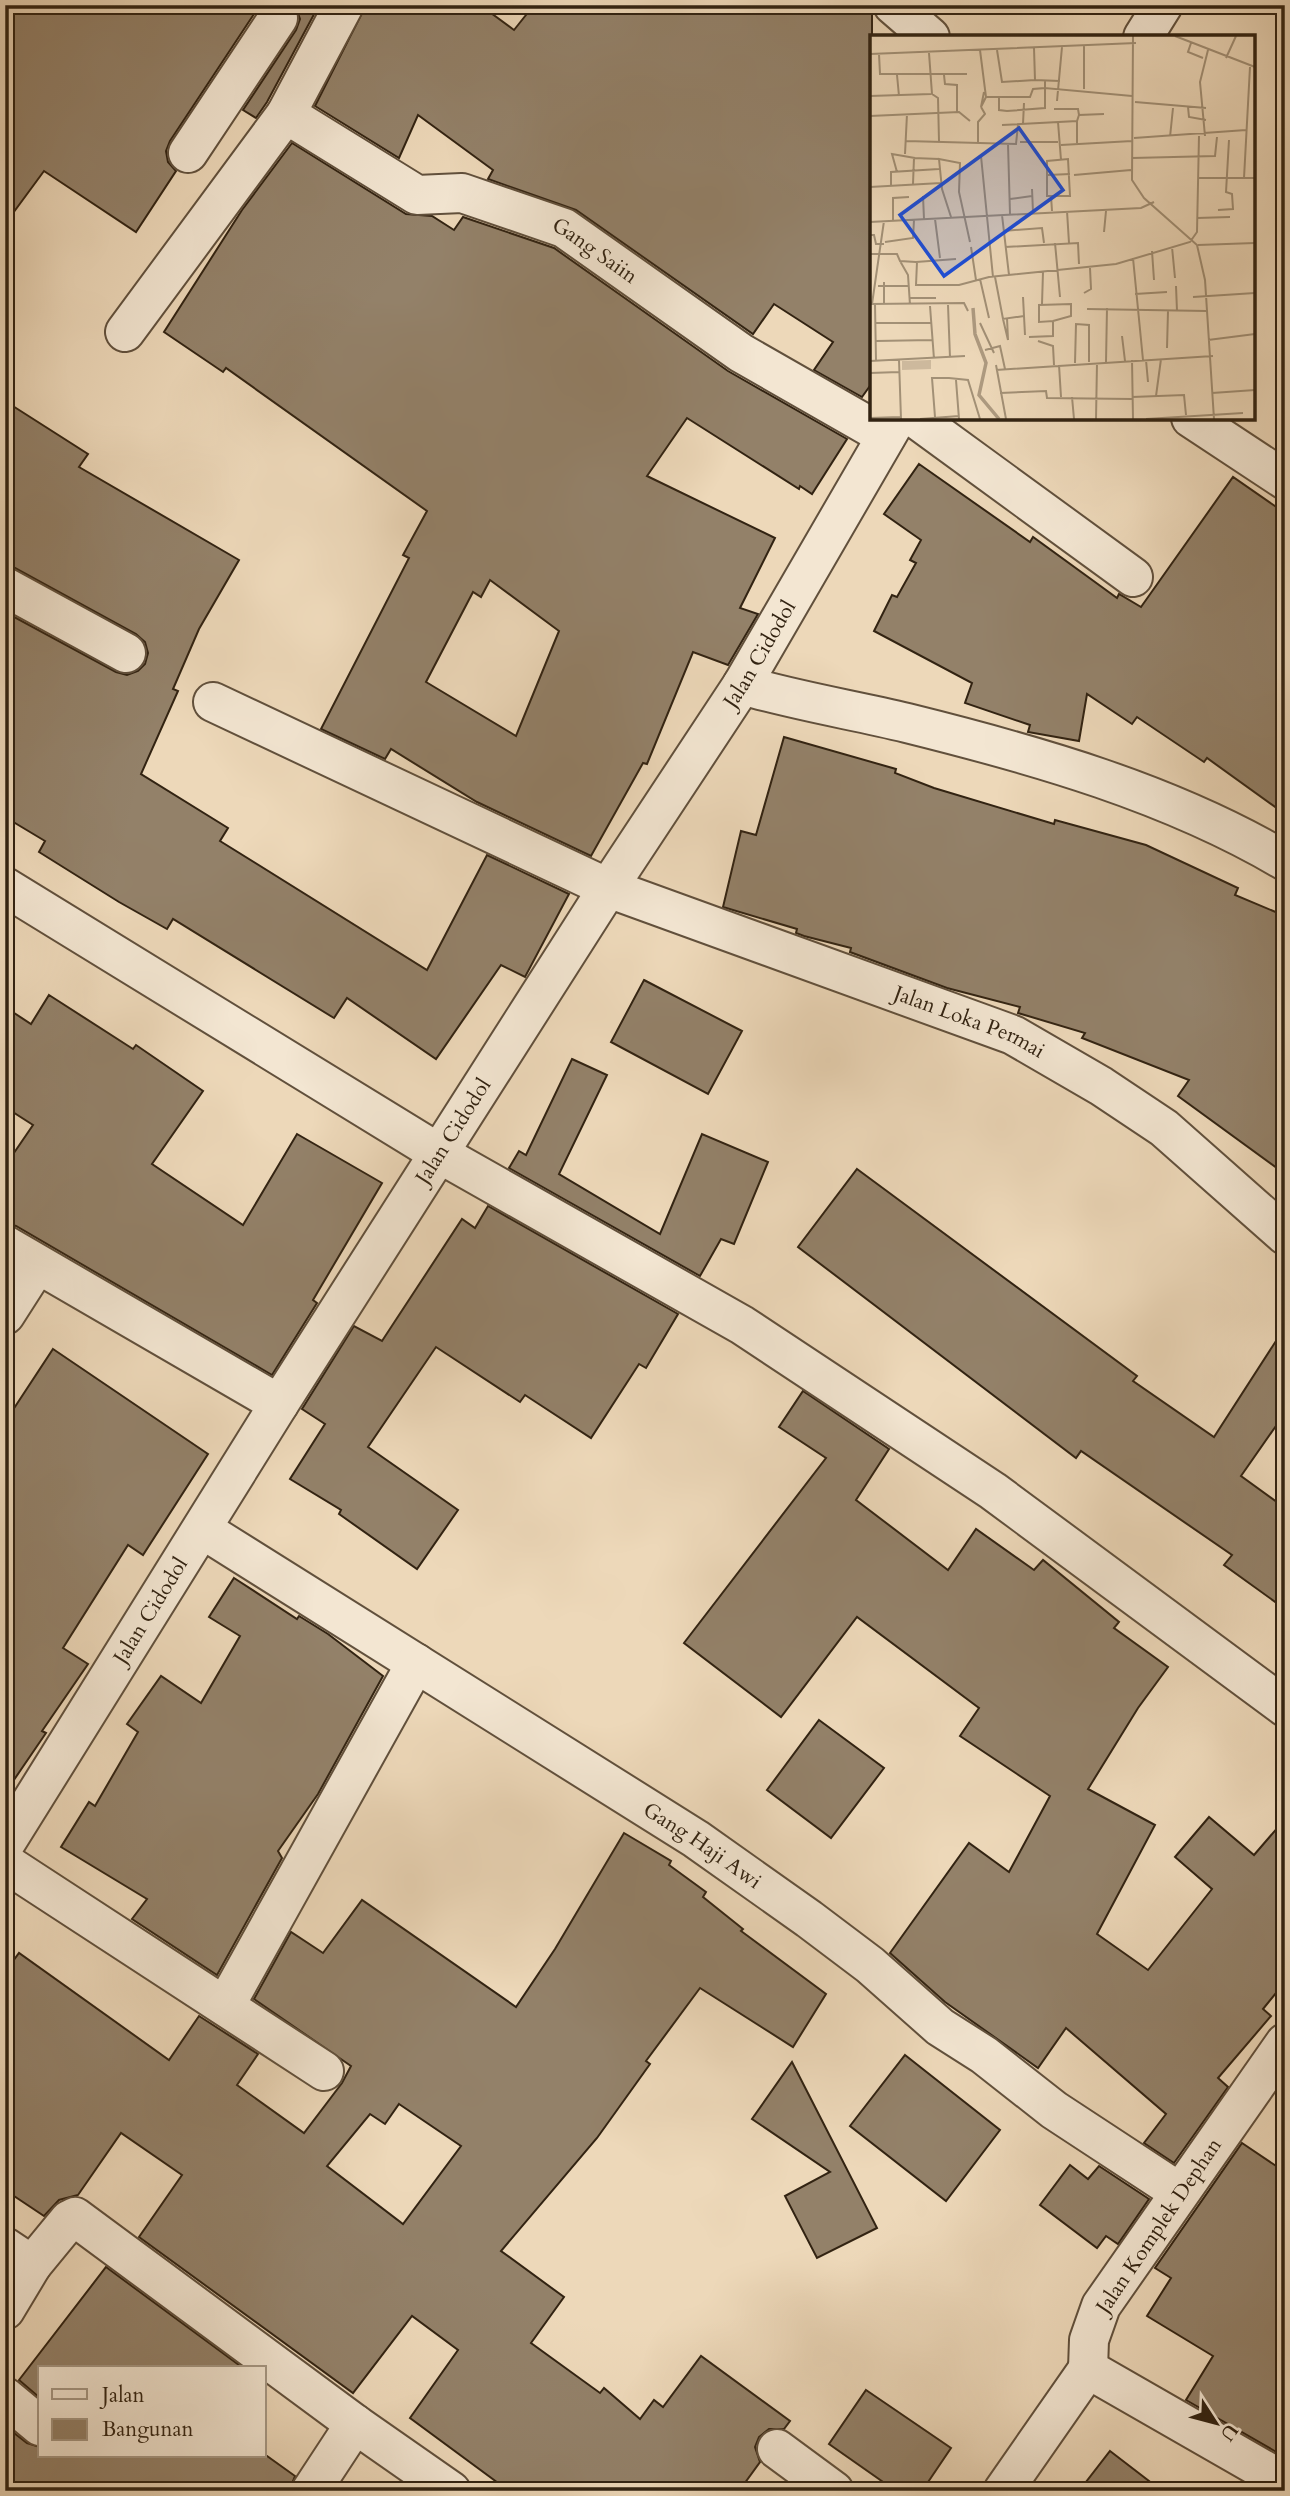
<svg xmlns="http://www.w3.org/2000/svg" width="1290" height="2496" font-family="Cardo,serif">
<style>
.building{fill:#938169;stroke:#322312;stroke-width:2;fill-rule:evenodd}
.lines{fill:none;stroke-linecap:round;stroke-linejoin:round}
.minor-casing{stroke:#61503c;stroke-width:42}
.tertiary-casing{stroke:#61503c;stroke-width:42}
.minor{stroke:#f3e6d2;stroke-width:38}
.tertiary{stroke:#f3e6d2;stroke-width:38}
.labels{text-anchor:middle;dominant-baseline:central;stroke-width:5;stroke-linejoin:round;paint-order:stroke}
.street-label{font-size:21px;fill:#322312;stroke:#f3e6d2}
.inset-river{fill:none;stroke:#ad9a80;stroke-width:3.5}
.inset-road{fill:none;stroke:#a29076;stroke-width:2}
.view{fill:#1d4ed8;fill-opacity:0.15;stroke:#1d4ed8;stroke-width:3.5}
.inset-edge{fill:none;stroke:#322312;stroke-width:3.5}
</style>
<rect width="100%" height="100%" fill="#edd8b9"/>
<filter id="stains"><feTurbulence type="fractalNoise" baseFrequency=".00286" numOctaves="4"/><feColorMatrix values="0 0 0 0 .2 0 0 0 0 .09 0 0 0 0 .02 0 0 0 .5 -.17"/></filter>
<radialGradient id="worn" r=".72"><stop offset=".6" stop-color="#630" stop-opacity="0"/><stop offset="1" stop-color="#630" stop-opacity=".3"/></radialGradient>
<g class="building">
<polygon points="5,5 260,5 170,141 166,151 168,162 176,171 136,232 44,171 5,224"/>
<polygon points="295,5 319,5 267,102 256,118 243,110 296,30 300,19"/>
<polygon points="366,5 480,5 514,30 534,5 872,5 872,383 862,397 814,370 833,342 774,304 753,334 576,210 488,179 493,170 418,115 399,158 315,106"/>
<path d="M 292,143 L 406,214 L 432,216 L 454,230 L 463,217 L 554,248 L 728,371 L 847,439 L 812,494 L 800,486 L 799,489 L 687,418 L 647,476 L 775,538 L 740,608 L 758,614 L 728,665 L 693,652 L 647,764 L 643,763 L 591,856 L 477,802 L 391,749 L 385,759 L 321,729 L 409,558 L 403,555 L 427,511 L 226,368 L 223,372 L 164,332 L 242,210 ZM 490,580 L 559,631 L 516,736 L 426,682 L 473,592 L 481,597 Z"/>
<polygon points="5,401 88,454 79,467 239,560 199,629 173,689 178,691 141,774 228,828 220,841 427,970 487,855 569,894 525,977 501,965 436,1059 347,998 334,1018 173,919 167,929 119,902 39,852 45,841 5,817 5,612 116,672 127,675 138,671 145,664 148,653 145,642 136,634 15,568 5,565"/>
<polygon points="919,464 1030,542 1033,537 1117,598 1119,594 1141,607 1233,477 1285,513 1285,814 1207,758 1204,762 1137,717 1132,724 1087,694 1079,741 1028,732 1030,725 965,703 972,683 874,631 892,595 897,597 916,563 910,560 921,540 884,514"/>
<polygon points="784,737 896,769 895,773 934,788 1054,824 1055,820 1146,845 1238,888 1235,895 1285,916 1285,1174 1178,1096 1189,1080 1082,1038 1085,1033 1018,1013 1020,1007 947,988 850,952 851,948 804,936 796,933 797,929 723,907 741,831 756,835"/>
<polygon points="644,980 742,1031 708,1094 611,1042"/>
<polygon points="49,995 133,1049 136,1045 203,1091 152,1164 243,1225 297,1134 382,1183 313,1300 317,1303 272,1375 16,1226 5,1223 5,1166 33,1125 5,1107 5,1007 31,1024"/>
<polygon points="572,1059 607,1075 559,1174 660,1234 702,1134 768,1162 734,1244 721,1239 700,1276 509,1168 519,1151 526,1155"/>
<polygon points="857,1169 1137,1376 1133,1381 1214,1437 1285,1327 1285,1413 1241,1476 1285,1508 1285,1609 1224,1565 1232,1555 1081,1451 1076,1458 798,1247"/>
<polygon points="488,1206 678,1314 646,1368 639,1364 591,1438 525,1395 520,1402 436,1347 368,1447 458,1510 417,1569 339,1514 341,1510 290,1479 325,1424 302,1409 354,1326 382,1341 462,1219 475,1228"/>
<polygon points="53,1349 208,1454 143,1555 128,1545 63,1648 88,1664 42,1731 46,1733 5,1793 5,1422"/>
<polygon points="803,1391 889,1449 856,1500 948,1570 976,1529 1034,1570 1043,1560 1119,1622 1114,1628 1168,1667 1138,1708 1088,1789 1155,1825 1097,1934 1148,1970 1212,1889 1175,1857 1209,1817 1254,1855 1285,1819 1285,1982 1263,2009 1271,2016 1218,2078 1228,2087 1174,2163 1144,2143 1166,2114 1066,2028 1038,2068 945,2002 890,1953 969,1843 1009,1872 1050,1796 960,1736 979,1708 857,1617 781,1717 684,1643 826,1458 779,1427"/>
<polygon points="234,1578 297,1619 299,1616 328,1634 383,1676 318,1794 278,1851 282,1858 217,1975 132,1919 147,1899 61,1847 89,1802 95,1806 138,1732 127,1724 161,1676 201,1703 240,1636 209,1617"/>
<polygon points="819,1720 884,1768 831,1838 767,1790"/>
<path d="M 624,1833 L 671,1861 L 669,1865 L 706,1892 L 703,1897 L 743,1929 L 741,1931 L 826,1994 L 793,2047 L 700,1988 L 646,2061 L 650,2064 L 597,2138 L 501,2251 L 564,2297 L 531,2343 L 600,2393 L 604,2388 L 640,2419 L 654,2400 L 663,2407 L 701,2356 L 790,2421 L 784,2429 L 769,2429 L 759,2437 L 755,2447 L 760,2462 L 739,2491 L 509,2491 L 410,2418 L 458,2350 L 412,2316 L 353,2393 L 139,2237 L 182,2175 L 121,2133 L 78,2195 L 59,2200 L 44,2216 L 5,2190 L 5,1972 L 19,1953 L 169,2060 L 199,2016 L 258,2054 L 237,2085 L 304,2133 L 342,2083 L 351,2066 L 254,1999 L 291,1932 L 323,1953 L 362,1900 L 516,2007 L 555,1949 ZM 399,2104 L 461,2146 L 403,2224 L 327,2166 L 370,2114 L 385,2124 Z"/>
<polygon points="905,2055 1000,2130 946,2201 850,2126"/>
<polygon points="792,2062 877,2228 817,2258 785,2196 830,2172 752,2119"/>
<polygon points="1242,2143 1285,2172 1285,2457 1186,2400 1213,2356 1147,2316 1171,2278 1155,2268"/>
<polygon points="1070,2165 1088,2179 1099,2166 1149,2199 1118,2244 1106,2236 1097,2248 1040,2205"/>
<polygon points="106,2267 243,2368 40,2368 40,2398 19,2380"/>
<polygon points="866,2390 951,2448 922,2491 896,2491 829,2444"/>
<polygon points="5,2426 27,2443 40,2447 40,2456 267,2456 295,2476 289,2491 5,2491"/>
<polygon points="1110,2451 1162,2491 1079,2491"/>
</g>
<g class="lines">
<g class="minor-casing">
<g id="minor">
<polyline points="893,5 930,37"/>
<path id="s1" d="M 286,114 L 417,195 L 462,193 L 564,228 L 741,353 L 886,436"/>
<polyline points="188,153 278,18"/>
<polyline points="125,332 286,114 344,5"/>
<polyline points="915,418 1133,577"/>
<polyline points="1191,418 1285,480"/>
<polyline points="5,587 126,653"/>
<path d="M 742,685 C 797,701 853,710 907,723 C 1036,755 1170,793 1285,861"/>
<path id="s2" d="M 213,702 L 608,888 L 1013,1035 L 1101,1086 L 1164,1128 L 1285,1235"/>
<polyline points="5,887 440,1154 742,1325 993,1491 1285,1707"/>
<polyline points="5,1245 279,1404"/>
<polyline points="5,1315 37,1265"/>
<path id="s3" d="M 202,1529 L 696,1839 L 809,1919 L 870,1965 L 940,2027 L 984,2055 L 1054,2110 L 1179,2192"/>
<polyline points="5,1863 324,2071"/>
<polyline points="225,2006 416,1663"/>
<polyline points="1285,2043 1101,2306 1089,2340 1088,2369 1285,2482"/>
<polyline points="5,2247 32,2265 5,2310"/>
<polyline points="32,2265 69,2220 75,2217 355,2424 451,2491"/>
<polyline points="5,2397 40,2426"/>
<polyline points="777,2449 834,2491"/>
<polyline points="311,2491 355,2424"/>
<polyline points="1003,2491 1088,2369"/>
</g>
</g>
<g class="tertiary-casing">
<g id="tertiary">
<polyline points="1143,37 1163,5"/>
<path id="s4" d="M 5,1844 L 279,1404 L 608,888 L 742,685 L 897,418"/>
</g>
</g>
<use href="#minor" class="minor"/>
<use href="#tertiary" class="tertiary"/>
</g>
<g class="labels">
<g class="street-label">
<text stroke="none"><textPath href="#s1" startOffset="345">Gang Saiin</textPath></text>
<text stroke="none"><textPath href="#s4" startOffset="1409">Jalan Cidodol</textPath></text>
<text stroke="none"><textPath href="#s2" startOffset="822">Jalan Loka Permai</textPath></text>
<text stroke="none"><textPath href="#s4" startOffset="842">Jalan Cidodol</textPath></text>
<text stroke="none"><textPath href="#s4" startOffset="275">Jalan Cidodol</textPath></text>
<text stroke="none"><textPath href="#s3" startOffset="592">Gang Haji Awi</textPath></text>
<text transform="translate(1159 2226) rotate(-56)">Jalan Komplek Dephan</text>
</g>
</g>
<g transform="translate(870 35)">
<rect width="385" height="385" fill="#edd8b9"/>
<path d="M 61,325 L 61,334 L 32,335 L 32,326 Z" fill="#cdb99d"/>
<path class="inset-river" d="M 103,273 L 105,299 L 116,328 L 109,360 L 129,384"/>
<path class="inset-road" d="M 263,1 L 262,145 L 274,163 L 327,210 L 335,245 L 344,384M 305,1 L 385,32M 321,8 L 318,17 L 333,23M 164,13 L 165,45 L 190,46M 110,15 L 116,62 L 111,72 L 114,57M 127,15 L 132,47 L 165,45M 59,18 L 62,59 L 68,63 L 69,106M 0,19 L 266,8M 9,19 L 10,39 L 97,39M 356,23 L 366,1M 27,40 L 29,61M 74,40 L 75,49 L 87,50 L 87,77M 214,54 L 214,11M 0,61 L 61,59M 116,62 L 160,62 L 163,54 L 175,53 L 175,45M 129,63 L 129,75 L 137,76 L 175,73 L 175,53 L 262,61M 187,66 L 192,12M 265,67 L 336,73M 318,72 L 319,82 L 336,85M 184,74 L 208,74 L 209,80M 0,81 L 89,77 L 100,86M 207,86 L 207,108M 188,87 L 191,125M 153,89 L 154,68M 132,90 L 207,86 L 209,80 L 234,79M 335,101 L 330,47 L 338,15M 300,102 L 303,73M 264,103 L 376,95M 36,106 L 146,109 L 148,90M 150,107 L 188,107M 108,109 L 108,87 L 115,79 L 111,72M 138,109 L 140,179M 191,110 L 262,106M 35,119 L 37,79M 111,121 L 123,242M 262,123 L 345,121 L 347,102M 27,137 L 22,119 L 45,123M 178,140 L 200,139M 204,140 L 261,135M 328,143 L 385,143M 374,143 L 380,32M 43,149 L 44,123 L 69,124M 21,151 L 21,137 L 69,134M 0,152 L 71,148M 162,154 L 163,177M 53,161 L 54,184M 181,161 L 177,161 L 177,126 L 198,124 L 200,161 L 181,161 L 182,176M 140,164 L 162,161M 348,175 L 363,174 L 362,159 L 356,157 L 359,105M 197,176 L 199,208M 132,180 L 139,240M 81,182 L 72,154 L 69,124 L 90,128 L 89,157 L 100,207M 327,183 L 360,182M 65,184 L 70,223M 23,186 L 23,163 L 39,162M 0,187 L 271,173 L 284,167M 133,196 L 172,193 L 174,208M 234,197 L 236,176M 0,200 L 4,200 L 6,209 L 14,209M 15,207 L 43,203 L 44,185M 185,208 L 190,262M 328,210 L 385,208M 101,212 L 106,245M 135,212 L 208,208 L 209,229M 302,212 L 305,243M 282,216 L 284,245M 0,219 L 27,219 L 30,226 L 46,227 L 86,224M 263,223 L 273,325M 30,226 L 38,240 L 40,270M 47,227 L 46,250 L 89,250 L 119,242 L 246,229 L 320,207 L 327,197 L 329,101M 125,242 L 133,284 L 154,281M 110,244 L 119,283M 8,251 L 39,251M 306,251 L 307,276M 214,258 L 221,254 L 220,233M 265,259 L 297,257M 153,262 L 155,300M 323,262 L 385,258M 40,263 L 66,263M 0,269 L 94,268 L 98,276M 2,269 L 14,186M 5,269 L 6,326M 14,269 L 14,247M 172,269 L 173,237M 78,270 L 80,323M 60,271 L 64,324M 217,274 L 337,276M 137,283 L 138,305M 133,284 L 138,305M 5,288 L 61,288M 110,288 L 124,318M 252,301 L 255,326M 159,302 L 183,301 L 183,286 L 169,287 L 169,270 L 201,269 L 201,281 L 183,286M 338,305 L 385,299M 6,306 L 62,305M 168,306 L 183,311 L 184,330M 297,313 L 298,276M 115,315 L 130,311 L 135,334M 29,325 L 31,384M 262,325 L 263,384M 276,325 L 278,347M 0,326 L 95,321M 236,327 L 237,273M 205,328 L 206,289 L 219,290 L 219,327M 126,330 L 136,384M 189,330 L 191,362M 126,335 L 343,321M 0,338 L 29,337M 86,345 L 89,384M 130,358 L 176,356 L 177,363 L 262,364M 342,358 L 385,355M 286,361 L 291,324M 202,362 L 204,384M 262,362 L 314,360 L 316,380M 65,382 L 62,343 L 79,343 L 98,345 L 110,384M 0,383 L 30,382M 50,384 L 89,381M 226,384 L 227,328M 276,384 L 373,378"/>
<path class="view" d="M 149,93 L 193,155 L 74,241 L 30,180 Z"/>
<rect width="385" height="385" class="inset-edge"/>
</g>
<rect width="1290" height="2496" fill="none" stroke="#edd8b9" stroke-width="28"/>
<rect x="7" y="7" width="1276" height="2482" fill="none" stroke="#322312" stroke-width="3.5"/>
<rect x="14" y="14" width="1262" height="2468" fill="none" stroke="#322312" stroke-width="2"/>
<rect x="38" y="2366" width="228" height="91" fill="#f3e6d2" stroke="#a69885" stroke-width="2"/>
<rect x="52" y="2389" width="35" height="10" fill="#f3e6d2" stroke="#a69885" stroke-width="2"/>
<text x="102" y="2402" font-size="21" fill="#322312">Jalan</text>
<rect x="52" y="2419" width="35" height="21" fill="#938169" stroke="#a69885" stroke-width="2"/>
<text x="102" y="2436" font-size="21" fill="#322312">Bangunan</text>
<g transform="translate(1216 2423) rotate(126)" stroke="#f3e6d2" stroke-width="5" paint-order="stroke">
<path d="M0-5L12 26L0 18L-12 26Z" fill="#322312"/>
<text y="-10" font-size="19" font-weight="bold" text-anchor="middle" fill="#322312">U</text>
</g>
<rect width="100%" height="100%" filter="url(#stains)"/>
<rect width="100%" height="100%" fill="url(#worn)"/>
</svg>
